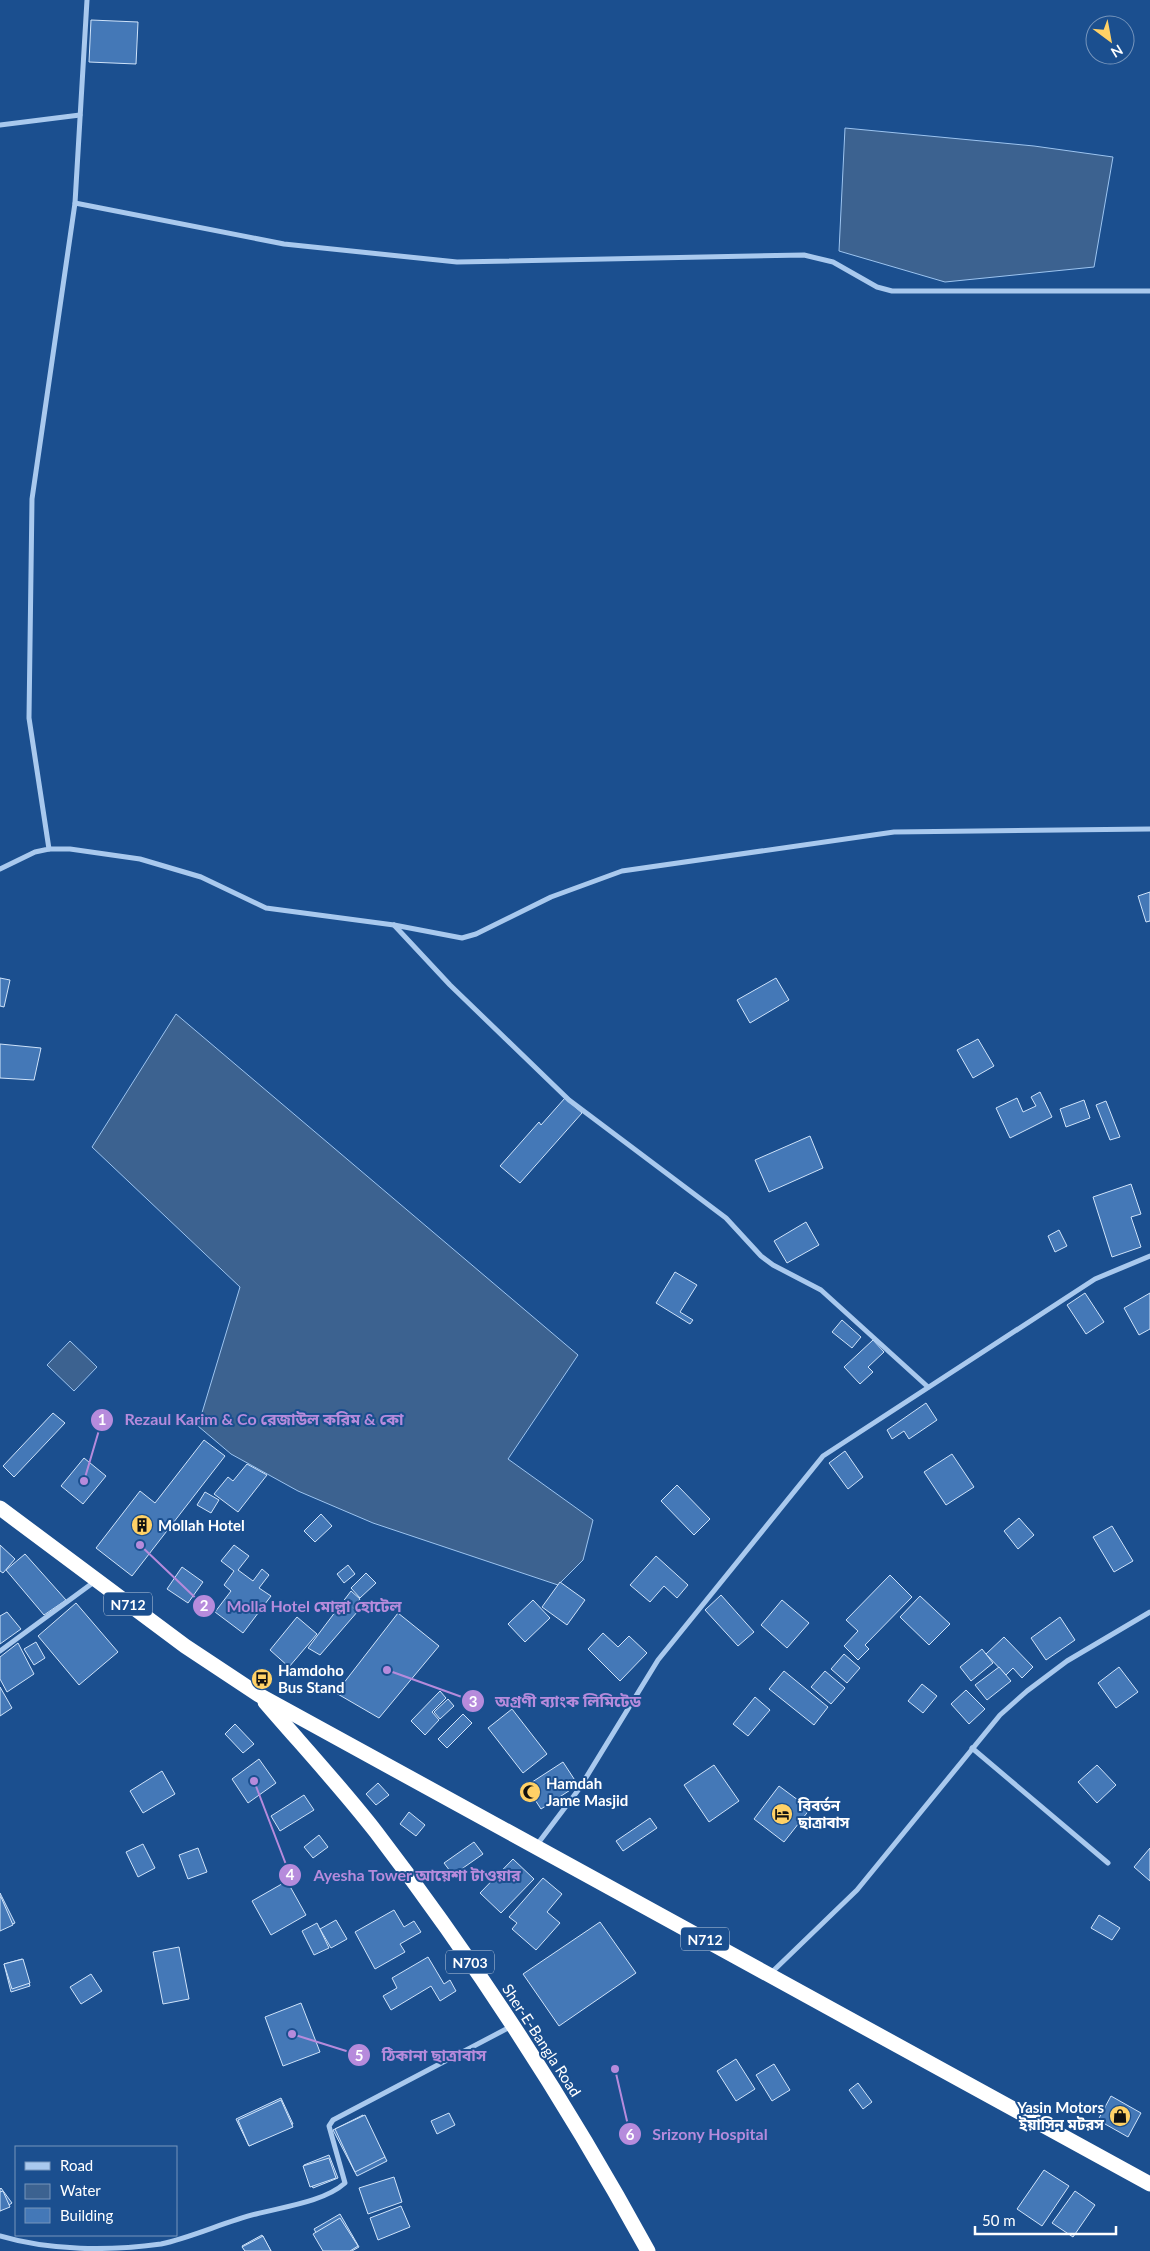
<svg xmlns="http://www.w3.org/2000/svg" width="1150" height="2251" font-family="Lato,'Noto Sans Bengali',sans-serif">
<style>
.water{fill:#3c6290;stroke:#9cc4f0}
.building{fill:#4478b7;stroke:#cfe3fa}
.lines{fill:none;stroke-linecap:round;stroke-linejoin:round}
.street{stroke:#a9c9ee;stroke-width:5}
.highway{stroke:#fff;stroke-width:15}
.labels{text-anchor:middle;dominant-baseline:central;stroke-width:4;stroke-linejoin:round;paint-order:stroke}
.shield{fill:#1b4f8f;stroke:#bbcadd;stroke-width:1}
.shield-label{font-size:14px;font-weight:bold;fill:#fff}
.poi-label{font-size:15px;font-weight:bold;fill:#fff;stroke:#1b4f8f;text-anchor:start}
.street-label{font-size:15px;fill:#fff;stroke:#1b4f8f}
.leader{fill:none;stroke:#b68bdc;stroke-width:2}
.callout-dot{fill:#b68bdc;stroke:#1b4f8f;stroke-width:2}
.mark-label{font-size:15px;text-anchor:middle;font-weight:bold;fill:#fff}
.callout-label{font-size:16px;text-anchor:middle;font-weight:bold;fill:#b68bdc;stroke:#1b4f8f;stroke-width:4;stroke-linejoin:round;paint-order:stroke}
</style>
<rect width="100%" height="100%" fill="#1b4f8f"/>
<g class="water">
<polygon points="845,128 1034,146 1113,157 1094,267 945,282 839,251"/>
<polygon points="176,1014 578,1355 508,1459 593,1520 583,1560 558,1585 373,1523 298,1491 231,1454 198,1426 240,1287 92,1147"/>
<polygon points="70,1341 97,1367 74,1391 47,1365"/>
</g>
<g class="building">
<polygon points="91,20 138,22 136,64 89,62"/>
<polygon points="1150,892 1150,921 1146,922 1138,896"/>
<polygon points="0,978 10,980 4,1007 0,1006"/>
<polygon points="776,978 789,1000 750,1023 737,1000"/>
<polygon points="978,1039 994,1066 973,1078 957,1050"/>
<polygon points="0,1044 41,1048 34,1080 0,1078"/>
<polygon points="1040,1092 1052,1117 1010,1138 996,1108 1017,1098 1023,1112 1036,1106 1031,1097"/>
<polygon points="565,1098 582,1113 520,1183 500,1166 539,1122 541,1125"/>
<polygon points="1084,1100 1090,1118 1066,1127 1060,1109"/>
<polygon points="1106,1101 1120,1137 1110,1140 1096,1105"/>
<polygon points="810,1136 823,1168 769,1192 755,1160"/>
<polygon points="1131,1184 1141,1214 1131,1217 1141,1247 1112,1257 1093,1197"/>
<polygon points="806,1222 819,1245 787,1263 774,1241"/>
<polygon points="1059,1230 1067,1246 1055,1252 1048,1236"/>
<polygon points="675,1272 697,1285 680,1312 693,1320 690,1324 656,1303"/>
<polygon points="1085,1293 1104,1322 1086,1334 1067,1305"/>
<polygon points="1150,1293 1150,1329 1139,1335 1124,1308"/>
<polygon points="842,1320 861,1337 852,1348 832,1332"/>
<polygon points="873,1340 884,1352 868,1367 873,1372 860,1384 844,1367"/>
<polygon points="926,1403 937,1420 909,1439 904,1431 892,1439 887,1430"/>
<polygon points="53,1413 65,1423 14,1477 3,1466"/>
<polygon points="204,1440 225,1456 132,1576 96,1548 140,1491 155,1503"/>
<polygon points="845,1451 863,1477 848,1489 829,1463"/>
<polygon points="952,1454 974,1487 946,1505 924,1472"/>
<polygon points="84,1458 106,1476 83,1504 61,1486"/>
<polygon points="247,1464 267,1475 238,1512 214,1494 228,1477 233,1481"/>
<polygon points="677,1485 710,1519 694,1535 661,1501"/>
<polygon points="205,1492 219,1500 211,1513 197,1505"/>
<polygon points="321,1514 332,1526 315,1542 304,1531"/>
<polygon points="1019,1518 1034,1535 1018,1549 1004,1531"/>
<polygon points="1112,1526 1133,1561 1114,1572 1093,1537"/>
<polygon points="0,1545 15,1559 3,1573 0,1571"/>
<polygon points="234,1545 249,1556 238,1570 253,1581 262,1569 269,1575 259,1588 271,1596 243,1633 215,1612 231,1591 224,1585 234,1571 221,1561"/>
<polygon points="25,1554 66,1600 44,1615 6,1570"/>
<polygon points="656,1556 688,1585 677,1598 664,1586 650,1602 630,1585"/>
<polygon points="348,1565 355,1574 344,1583 337,1574"/>
<polygon points="182,1567 203,1582 188,1603 167,1589"/>
<polygon points="366,1573 376,1583 360,1598 351,1588"/>
<polygon points="890,1575 912,1597 865,1645 869,1649 858,1660 844,1646 858,1631 846,1620"/>
<polygon points="560,1582 585,1600 567,1625 542,1607"/>
<polygon points="351,1591 360,1599 353,1608 358,1611 320,1655 308,1648"/>
<polygon points="721,1595 754,1632 738,1646 705,1610"/>
<polygon points="920,1596 950,1624 929,1645 900,1617"/>
<polygon points="533,1600 550,1618 525,1642 508,1624"/>
<polygon points="782,1600 809,1623 787,1648 761,1625"/>
<polygon points="76,1603 118,1652 79,1685 38,1636"/>
<polygon points="7,1612 21,1629 0,1644 0,1616"/>
<polygon points="398,1613 439,1646 379,1718 336,1693"/>
<polygon points="297,1617 317,1634 289,1667 270,1650"/>
<polygon points="1060,1617 1075,1640 1046,1660 1031,1638"/>
<polygon points="603,1633 618,1647 629,1636 647,1653 620,1681 588,1649"/>
<polygon points="1004,1637 1033,1667 1022,1678 1013,1668 1006,1675 986,1654"/>
<polygon points="36,1642 45,1658 34,1665 24,1649"/>
<polygon points="18,1643 34,1674 7,1692 0,1679 0,1657"/>
<polygon points="982,1649 993,1663 971,1681 960,1667"/>
<polygon points="844,1654 860,1668 847,1683 831,1669"/>
<polygon points="999,1667 1011,1681 987,1700 975,1685"/>
<polygon points="1119,1667 1138,1692 1116,1708 1098,1683"/>
<polygon points="784,1671 828,1707 814,1725 769,1689"/>
<polygon points="825,1671 845,1688 831,1704 811,1687"/>
<polygon points="922,1684 937,1696 923,1713 908,1701"/>
<polygon points="0,1687 12,1708 0,1716"/>
<polygon points="966,1690 985,1709 969,1724 951,1704"/>
<polygon points="440,1691 446,1698 432,1712 439,1720 425,1735 411,1721"/>
<polygon points="755,1697 770,1710 748,1736 733,1724"/>
<polygon points="448,1699 454,1706 440,1719 434,1712"/>
<polygon points="512,1709 547,1754 523,1773 488,1728"/>
<polygon points="463,1714 472,1723 447,1748 438,1739"/>
<polygon points="235,1724 254,1744 243,1753 225,1734"/>
<polygon points="259,1759 276,1783 248,1803 232,1779"/>
<polygon points="563,1762 578,1785 541,1809 526,1786"/>
<polygon points="714,1765 739,1801 709,1822 684,1785"/>
<polygon points="1097,1765 1116,1785 1097,1803 1078,1782"/>
<polygon points="162,1771 175,1794 143,1813 130,1791"/>
<polygon points="378,1783 389,1795 376,1805 366,1794"/>
<polygon points="779,1786 810,1809 784,1842 754,1819"/>
<polygon points="304,1795 314,1810 280,1831 271,1816"/>
<polygon points="409,1812 425,1825 416,1836 400,1824"/>
<polygon points="650,1818 657,1828 623,1851 616,1841"/>
<polygon points="319,1835 328,1847 313,1858 304,1847"/>
<polygon points="474,1842 483,1854 453,1875 444,1863"/>
<polygon points="143,1844 155,1868 138,1877 126,1852"/>
<polygon points="198,1848 207,1872 188,1879 179,1855"/>
<polygon points="1150,1848 1150,1881 1134,1867"/>
<polygon points="513,1859 534,1879 501,1913 480,1893"/>
<polygon points="543,1878 562,1894 547,1912 560,1923 536,1950 512,1929 517,1923 509,1917"/>
<polygon points="287,1881 306,1915 271,1935 252,1901"/>
<polygon points="0,1893 15,1923 0,1929"/>
<polygon points="1,1897 13,1925 0,1931 0,1897"/>
<polygon points="394,1910 404,1927 414,1921 421,1932 400,1944 405,1952 375,1969 355,1932"/>
<polygon points="1099,1915 1120,1928 1112,1940 1091,1928"/>
<polygon points="336,1920 347,1939 331,1948 320,1929"/>
<polygon points="600,1922 636,1973 559,2026 523,1974"/>
<polygon points="317,1923 329,1948 314,1955 302,1931"/>
<polygon points="179,1947 189,1999 163,2004 153,1952"/>
<polygon points="428,1957 444,1984 450,1980 456,1991 440,2001 431,1986 391,2010 383,1996 397,1988 392,1978"/>
<polygon points="22,1959 30,1986 11,1992 4,1964"/>
<polygon points="23,1959 30,1983 12,1989 4,1964"/>
<polygon points="91,1974 102,1991 81,2004 70,1987"/>
<polygon points="301,2003 320,2052 283,2066 265,2017"/>
<polygon points="736,2059 755,2089 736,2101 717,2071"/>
<polygon points="774,2064 790,2090 772,2101 756,2075"/>
<polygon points="858,2083 872,2102 863,2109 849,2090"/>
<polygon points="1111,2096 1141,2113 1128,2137 1098,2120"/>
<polygon points="281,2098 293,2124 249,2146 236,2119"/>
<polygon points="281,2100 293,2127 249,2146 238,2120"/>
<polygon points="449,2113 455,2125 437,2134 431,2121"/>
<polygon points="363,2115 387,2161 357,2176 333,2130"/>
<polygon points="365,2115 385,2157 355,2172 335,2129"/>
<polygon points="329,2155 338,2178 313,2188 304,2165"/>
<polygon points="329,2158 336,2178 310,2187 303,2166"/>
<polygon points="1044,2170 1069,2186 1042,2226 1017,2209"/>
<polygon points="394,2177 402,2202 368,2214 359,2188"/>
<polygon points="1,2188 12,2203 0,2211 0,2189"/>
<polygon points="3,2191 10,2207 0,2211 0,2192"/>
<polygon points="1075,2191 1095,2205 1073,2237 1052,2223"/>
<polygon points="401,2206 410,2227 378,2240 370,2218"/>
<polygon points="340,2214 359,2247 352,2251 326,2251 314,2229"/>
<polygon points="340,2218 358,2246 350,2251 323,2251 313,2234"/>
<polygon points="262,2235 271,2251 245,2251 242,2246"/>
<polygon points="263,2236 271,2251 245,2251 242,2247"/>
</g>
<g class="lines">
<g class="street">
<polyline points="0,125 80,115"/>
<polyline points="75,203 284,244 457,262 804,255 833,262 877,287 892,291 1150,291"/>
<polyline points="49,849 70,849 140,859 201,877 266,908 394,925 462,938 476,934 551,897 622,871 894,832 1150,829"/>
<polyline points="0,869 35,852 49,849 29,718 32,499 75,203 87,0"/>
<polyline points="394,925 450,985 569,1100 726,1218 761,1256 773,1265 821,1290 928,1387"/>
<polyline points="0,1651 94,1582"/>
<polyline points="972,1748 1108,1863"/>
<polyline points="536,1846 579,1789 658,1660 823,1456 1095,1279 1150,1256"/>
<polyline points="771,1973 857,1890 1000,1715 1027,1691 1067,1661 1150,1612"/>
<path d="M 0,2236 C 50,2251 110,2251 161,2244 C 193,2237 224,2222 256,2214 C 282,2207 324,2202 345,2183 L 329,2126 L 333,2120 L 510,2027"/>
</g>
<g class="highway">
<polyline points="0,1508 185,1646 259,1695 1150,2184"/>
<path d="M 265,1702 C 302,1745 341,1787 376,1832 C 477,1964 568,2105 648,2251"/>
</g>
</g>
<defs>
<g id="building-disc" transform="scale(1.125)"><circle r="9.5" fill="#ffd166" stroke="#1b4f8f"/><path d="M-4-6H4V6H1V3H-1V6H-4ZM-2.5-4.3h1.7v1.8h-1.7ZM.8-4.3h1.7v1.8H.8ZM-2.5-1h1.7V.8h-1.7ZM.8-1h1.7V.8H.8Z" fill="#111"/></g>
<g id="bus-disc" transform="scale(1.125)"><circle r="9.5" fill="#ffd166" stroke="#1b4f8f"/><path d="M-5-6H5V4H4V6H2V4H-2V6H-4V4H-5ZM-3.5-4V0h7V-4ZM-3.5 1.2v1.5H-2V1.2ZM2 1.2v1.5H3.5V1.2Z" fill="#111"/></g>
<g id="mosque-disc" transform="scale(1.125)"><circle r="9.5" fill="#ffd166" stroke="#1b4f8f"/><path d="M3.5-4.9A6 6 0 1 0 3.5 4.9A5 5 0 1 1 3.5-4.9Z" fill="#111"/></g>
<g id="hotel-disc" transform="scale(1.125)"><circle r="9.5" fill="#ffd166" stroke="#1b4f8f"/><path d="M-6-4.5h1.5V1H6V5H4.5V3h-9V5H-6ZM-4 0a1.8 1.8 0 1 1 3.6 0ZM.5 0V-2.5h3Q6-2.5 6 0Z" fill="#111"/></g>
<g id="shop-disc" transform="scale(1.125)"><circle r="9.5" fill="#ffd166" stroke="#1b4f8f"/><path d="M-5-2.5h2.3a2.7 3.5 0 0 1 5.4 0H5L5.5 6h-11ZM-1.5-2.5h3a1.5 2.3 0 0 0-3 0Z" fill="#111"/></g>
</defs>
<g fill-rule="evenodd">
<use href="#building-disc" x="142" y="1525"/>
<use href="#bus-disc" x="262" y="1679"/>
<use href="#mosque-disc" x="530" y="1792"/>
<use href="#hotel-disc" x="782" y="1814"/>
<use href="#shop-disc" x="1120" y="2116"/>
</g>
<g class="labels">
<g class="shield">
<rect x="104" y="1592.5" width="48" height="23" rx="4"/>
<rect x="681" y="1927.5" width="48" height="23" rx="4"/>
<rect x="446" y="1950.5" width="48" height="23" rx="4"/>
</g>
<g class="shield-label">
<text x="128" y="1604">N712</text>
<text x="705" y="1939">N712</text>
<text x="470" y="1962">N703</text>
</g>
<g class="poi-label">
<text x="158" y="1525">Mollah Hotel</text>
<text x="278" y="1670">Hamdoho<tspan x="278" dy="17">Bus Stand</tspan></text>
<text x="546" y="1783">Hamdah<tspan x="546" dy="17">Jame Masjid</tspan></text>
<text x="798" y="1805">বিবর্তন<tspan x="798" dy="17">ছাত্রাবাস</tspan></text>
<text x="1104" y="2107" text-anchor="end">Yasin Motors<tspan x="1104" dy="17">ইয়াসিন মটরস</tspan></text>
</g>
<g class="street-label">
<text transform="translate(542 2040) rotate(57)">Sher-E-Bangla Road</text>
</g>
</g>
<path class="leader" d="M84 1481L102 1420M140 1545L204 1606M387 1670L473 1701M254 1781L290 1875M292 2034L359 2055M615 2069L630 2134"/>
<g class="callout-dot">
<circle cx="84" cy="1481" r="5"/>
<circle cx="140" cy="1545" r="5"/>
<circle cx="387" cy="1670" r="5"/>
<circle cx="254" cy="1781" r="5"/>
<circle cx="292" cy="2034" r="5"/>
<circle cx="615" cy="2069" r="5"/>
<circle cx="102" cy="1420" r="12"/>
<circle cx="204" cy="1606" r="12"/>
<circle cx="473" cy="1701" r="12"/>
<circle cx="290" cy="1875" r="12"/>
<circle cx="359" cy="2055" r="12"/>
<circle cx="630" cy="2134" r="12"/>
</g>
<g class="mark-label">
<text x="102" y="1425">1</text>
<text x="204" y="1611">2</text>
<text x="473" y="1707">3</text>
<text x="290" y="1880">4</text>
<text x="359" y="2061">5</text>
<text x="630" y="2140">6</text>
</g>
<g class="callout-label">
<text x="264" y="1425">Rezaul Karim &amp; Co রেজাউল করিম &amp; কো</text>
<text x="314" y="1612">Molla Hotel মোল্লা হোটেল</text>
<text x="568" y="1707">অগ্রণী ব্যাংক লিমিটেড</text>
<text x="417" y="1881">Ayesha Tower আয়েশা টাওয়ার</text>
<text x="434" y="2061">ঠিকানা ছাত্রাবাস</text>
<text x="710" y="2140">Srizony Hospital</text>
</g>
<rect x="15" y="2146" width="162" height="90" fill="#1b4f8f" stroke="#7695bc"/>
<rect x="25" y="2162" width="25" height="8" fill="#a9c9ee" stroke="#7695bc"/>
<text x="60" y="2171" font-size="15" fill="#ffffff">Road</text>
<rect x="25" y="2184" width="25" height="15" fill="#3c6290" stroke="#7695bc"/>
<text x="60" y="2196" font-size="15" fill="#ffffff">Water</text>
<rect x="25" y="2208" width="25" height="15" fill="#4478b7" stroke="#7695bc"/>
<text x="60" y="2221" font-size="15" fill="#ffffff">Building</text>
<g transform="translate(1110 40) rotate(148)"><circle r="24" fill="#1b4f8f" stroke="#7695bc"/>
<path d="M0-4L9 19L0 12L-9 19Z" fill="#ffd166"/>
<text y="-8" font-size="14" font-weight="bold" text-anchor="middle" fill="#ffffff">N</text>
</g>
<path d="M975 2226v8h141v-8" fill="none" stroke="#ffffff" stroke-width="2.5"/>
<text x="982" y="2226" font-size="15" fill="#ffffff" stroke="#1b4f8f" stroke-width="4" paint-order="stroke">50 m</text>
</svg>
